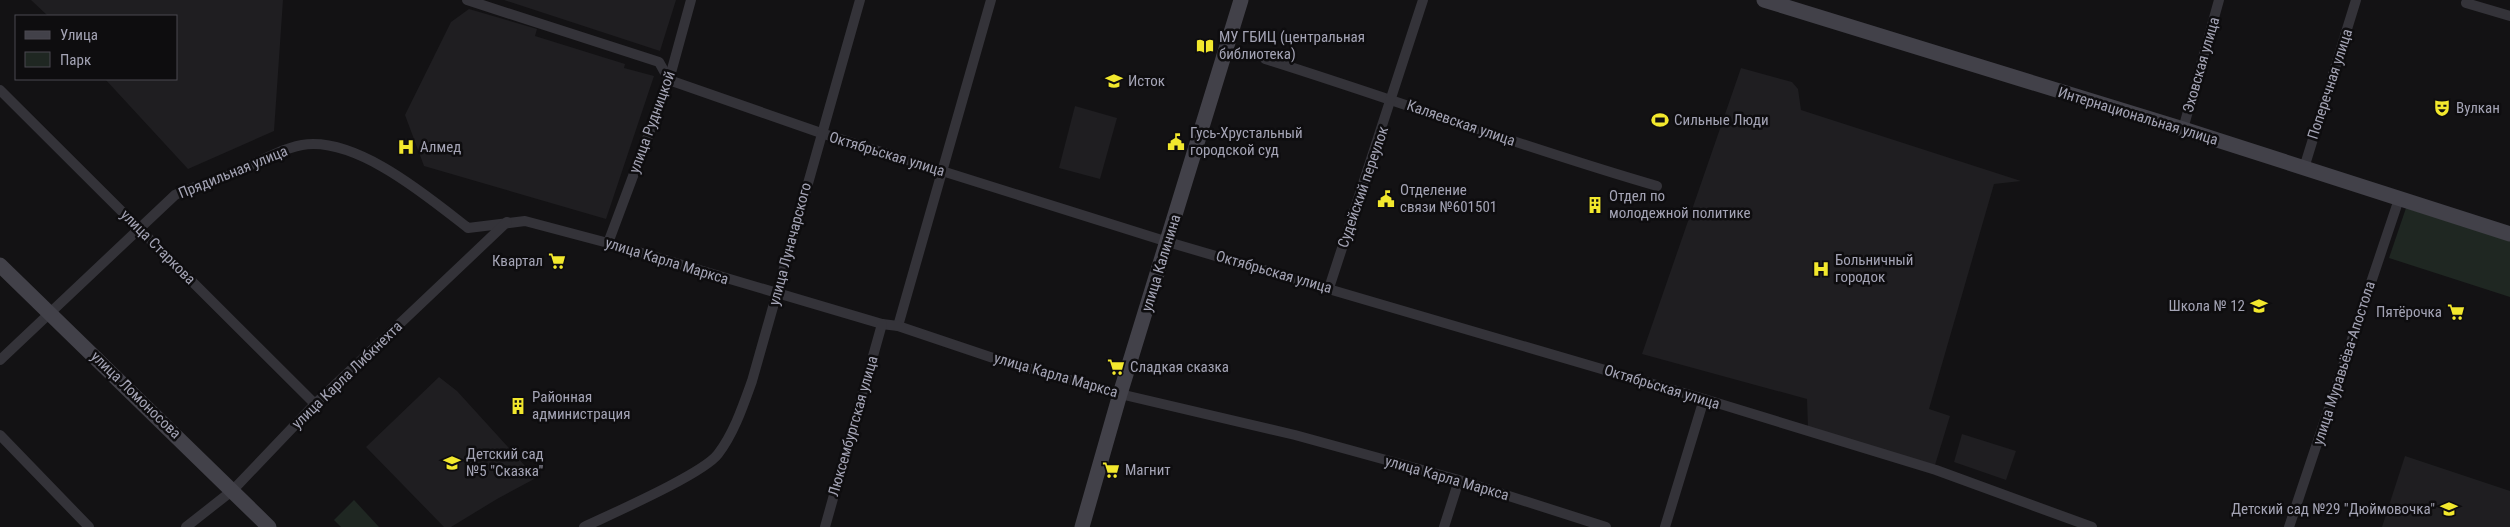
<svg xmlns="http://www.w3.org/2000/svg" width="2510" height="527" font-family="'Roboto Condensed',sans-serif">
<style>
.built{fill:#1f1e21}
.green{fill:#1f2722}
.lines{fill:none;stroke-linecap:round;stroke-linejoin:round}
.street{stroke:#343339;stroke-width:10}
.secondary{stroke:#424149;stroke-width:15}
.labels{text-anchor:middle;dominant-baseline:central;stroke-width:5;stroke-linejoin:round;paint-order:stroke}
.poi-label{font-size:15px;fill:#a4a4b5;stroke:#0e0d0f;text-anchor:start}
.street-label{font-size:15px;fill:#a4a4b5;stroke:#0e0d0f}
</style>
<rect width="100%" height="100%" fill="#131214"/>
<g class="built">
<polygon points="31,0 283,0 274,131 188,169 105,79 176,79 176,16 48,16"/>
<polygon points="504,0 676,0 660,51"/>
<polygon points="469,9 537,29 535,36 625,64 624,68 654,76 606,219 424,166 405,115 451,22"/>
<polygon points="1741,68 1792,82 1798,89 1801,110 2021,181 1994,184 1929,409 1950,416 1935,465 1808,428 1807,399 1642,354"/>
<polygon points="1075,106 1117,118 1100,179 1059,168"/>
<polygon points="439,377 457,391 536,478 497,499 451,527 444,527 366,447"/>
<polygon points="1962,434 2016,451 2006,480 1954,462"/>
<polygon points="2405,456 2510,491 2510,527 2382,527"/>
</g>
<g class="green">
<polygon points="2406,208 2510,241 2510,297 2389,258"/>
<polygon points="354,500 379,527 341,527 334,520"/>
</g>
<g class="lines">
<g class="street">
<polyline points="467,0 659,62 669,80 821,133 1168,242 1704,399 1936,470 2092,527"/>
<polyline points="2466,3 2510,16"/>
<path d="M 1265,59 C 1396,100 1525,148 1657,186"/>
<polyline points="0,90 315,404"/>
<polyline points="2183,129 2219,0"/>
<polyline points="2304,168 2356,0"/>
<polyline points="608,243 669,80 691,0"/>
<polyline points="1329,288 1423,0"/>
<polyline points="898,326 991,0"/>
<path d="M 0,360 L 175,195 C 192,186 209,184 225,177 C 250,167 276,150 302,145 C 356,136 427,196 468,228 L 525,221 L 608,243 L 882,324 L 898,326 L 1005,362 L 1120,394 L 1295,435 L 1459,480 L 1606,527"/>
<polyline points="0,435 89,527"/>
<polyline points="186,527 233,490 315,404 507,222"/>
<path d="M 584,527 C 611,514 703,474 718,454 C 734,433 743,406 752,381 L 860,0"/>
<polyline points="825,527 882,324"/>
<polyline points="1444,527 1459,480"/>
<polyline points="1665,527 1704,399"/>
<polyline points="2289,527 2399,199"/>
</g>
<g class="secondary">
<polyline points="1764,0 2183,129 2510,234"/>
<polyline points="0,265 269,527"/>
<polyline points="1082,527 1120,394 1241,0"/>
</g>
</g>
<defs>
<g id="library-bare" transform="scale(1.35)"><path d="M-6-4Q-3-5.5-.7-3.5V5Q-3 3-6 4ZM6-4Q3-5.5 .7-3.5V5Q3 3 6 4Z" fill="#f2e82d" stroke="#0e0d0f" stroke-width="2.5" paint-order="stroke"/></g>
<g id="school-bare" transform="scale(1.35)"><path d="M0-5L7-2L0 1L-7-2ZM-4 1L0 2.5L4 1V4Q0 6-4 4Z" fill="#f2e82d" stroke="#0e0d0f" stroke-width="2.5" paint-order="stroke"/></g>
<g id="theatre-bare" transform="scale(1.35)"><path d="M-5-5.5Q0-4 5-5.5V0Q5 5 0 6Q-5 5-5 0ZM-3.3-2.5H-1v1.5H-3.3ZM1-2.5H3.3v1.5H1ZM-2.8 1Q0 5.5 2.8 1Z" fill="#f2e82d" stroke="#0e0d0f" stroke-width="2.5" paint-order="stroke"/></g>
<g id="stadium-bare" transform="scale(1.35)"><path d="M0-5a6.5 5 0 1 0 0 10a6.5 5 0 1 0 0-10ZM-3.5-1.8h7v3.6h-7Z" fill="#f2e82d" stroke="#0e0d0f" stroke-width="2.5" paint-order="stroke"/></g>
<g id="civic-bare" transform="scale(1.35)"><path d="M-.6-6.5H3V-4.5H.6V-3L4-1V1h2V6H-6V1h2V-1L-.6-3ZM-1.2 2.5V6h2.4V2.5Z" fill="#f2e82d" stroke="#0e0d0f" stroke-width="2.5" paint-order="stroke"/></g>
<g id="hospital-bare" transform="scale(1.35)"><path d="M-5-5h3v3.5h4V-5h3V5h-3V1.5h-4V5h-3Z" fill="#f2e82d" stroke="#0e0d0f" stroke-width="2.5" paint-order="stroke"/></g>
<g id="building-bare" transform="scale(1.35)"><path d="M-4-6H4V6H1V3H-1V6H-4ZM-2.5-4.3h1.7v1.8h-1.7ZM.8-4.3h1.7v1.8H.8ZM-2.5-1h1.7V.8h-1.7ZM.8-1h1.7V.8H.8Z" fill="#f2e82d" stroke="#0e0d0f" stroke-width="2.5" paint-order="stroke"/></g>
<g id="supermarket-bare" transform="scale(1.35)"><path d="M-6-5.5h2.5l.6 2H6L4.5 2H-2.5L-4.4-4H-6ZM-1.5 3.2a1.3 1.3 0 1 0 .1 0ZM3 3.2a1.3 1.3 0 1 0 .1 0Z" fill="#f2e82d" stroke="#0e0d0f" stroke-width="2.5" paint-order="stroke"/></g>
</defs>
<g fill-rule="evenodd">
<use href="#library-bare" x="1205" y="46"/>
<use href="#school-bare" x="1114" y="81"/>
<use href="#theatre-bare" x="2442" y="108"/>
<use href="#stadium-bare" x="1660" y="120"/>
<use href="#civic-bare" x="1176" y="142"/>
<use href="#hospital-bare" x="406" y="147"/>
<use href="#civic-bare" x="1386" y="199"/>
<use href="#building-bare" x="1595" y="205"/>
<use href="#supermarket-bare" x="557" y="261"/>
<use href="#hospital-bare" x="1821" y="269"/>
<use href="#school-bare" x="2259" y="306"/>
<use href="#supermarket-bare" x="2456" y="312"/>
<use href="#supermarket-bare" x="1116" y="367"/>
<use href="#building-bare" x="518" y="406"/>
<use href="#school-bare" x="452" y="463"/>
<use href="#supermarket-bare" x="1111" y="470"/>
<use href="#school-bare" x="2449" y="509"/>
</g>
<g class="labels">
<g class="poi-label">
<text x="1219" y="37">МУ ГБИЦ (центральная<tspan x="1219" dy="17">библиотека)</tspan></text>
<text x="1128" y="81">Исток</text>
<text x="2456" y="108">Вулкан</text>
<text x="1674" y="120">Сильные Люди</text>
<text x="1190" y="133">Гусь-Хрустальный<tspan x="1190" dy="17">городской суд</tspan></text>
<text x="420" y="147">Алмед</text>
<text x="1400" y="190">Отделение<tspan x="1400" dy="17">связи №601501</tspan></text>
<text x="1609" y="196">Отдел по<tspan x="1609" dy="17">молодежной политике</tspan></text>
<text x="1835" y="260">Больничный<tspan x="1835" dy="17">городок</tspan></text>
<text x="543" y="261" text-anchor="end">Квартал</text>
<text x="2245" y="306" text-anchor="end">Школа № 12</text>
<text x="2442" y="312" text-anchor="end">Пятёрочка</text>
<text x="1130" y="367">Сладкая сказка</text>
<text x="532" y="397">Районная<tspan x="532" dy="17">администрация</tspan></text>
<text x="466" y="454">Детский сад<tspan x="466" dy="17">№5 "Сказка"</tspan></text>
<text x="1125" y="470">Магнит</text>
<text x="2435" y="509" text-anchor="end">Детский сад №29 "Дюймовочка"</text>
</g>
<g class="street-label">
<text transform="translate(2201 65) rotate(-74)">Эховская улица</text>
<text transform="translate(2330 84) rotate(-72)">Поперечная улица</text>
<text transform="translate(2138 116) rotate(17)">Интернациональная улица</text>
<text transform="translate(652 122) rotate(-70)">улица Рудницкой</text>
<text transform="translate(1461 123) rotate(19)">Каляевская улица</text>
<text transform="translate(887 154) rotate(17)">Октябрьская улица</text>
<text transform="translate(233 172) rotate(-22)">Прядильная улица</text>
<text transform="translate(1363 187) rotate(-71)">Судейский переулок</text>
<text transform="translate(790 244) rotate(-75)">улица Луначарского</text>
<text transform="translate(158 247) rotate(45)">улица Старкова</text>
<text transform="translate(667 261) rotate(17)">улица Карла Маркса</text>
<text transform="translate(1161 263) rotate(-73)">улица Калинина</text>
<text transform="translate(1274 272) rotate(16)">Октябрьская улица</text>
<text transform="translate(2344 363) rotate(-72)">улица Муравьёва-Апостола</text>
<text transform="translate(347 375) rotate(-44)">улица Карла Либкнехта</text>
<text transform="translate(1056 375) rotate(16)">улица Карла Маркса</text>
<text transform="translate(1662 387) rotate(17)">Октябрьская улица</text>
<text transform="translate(136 395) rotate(44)">улица Ломоносова</text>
<text transform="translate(853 426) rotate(-74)">Люксембургская улица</text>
<text transform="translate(1447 478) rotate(16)">улица Карла Маркса</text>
</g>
</g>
<rect x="15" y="15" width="162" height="65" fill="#0e0d0f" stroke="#4a4951"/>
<rect x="25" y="31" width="25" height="8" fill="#424149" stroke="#4a4951"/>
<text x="60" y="40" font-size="15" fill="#a4a4b5">Улица</text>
<rect x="25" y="52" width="25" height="15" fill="#1f2722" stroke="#4a4951"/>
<text x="60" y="65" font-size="15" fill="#a4a4b5">Парк</text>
</svg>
